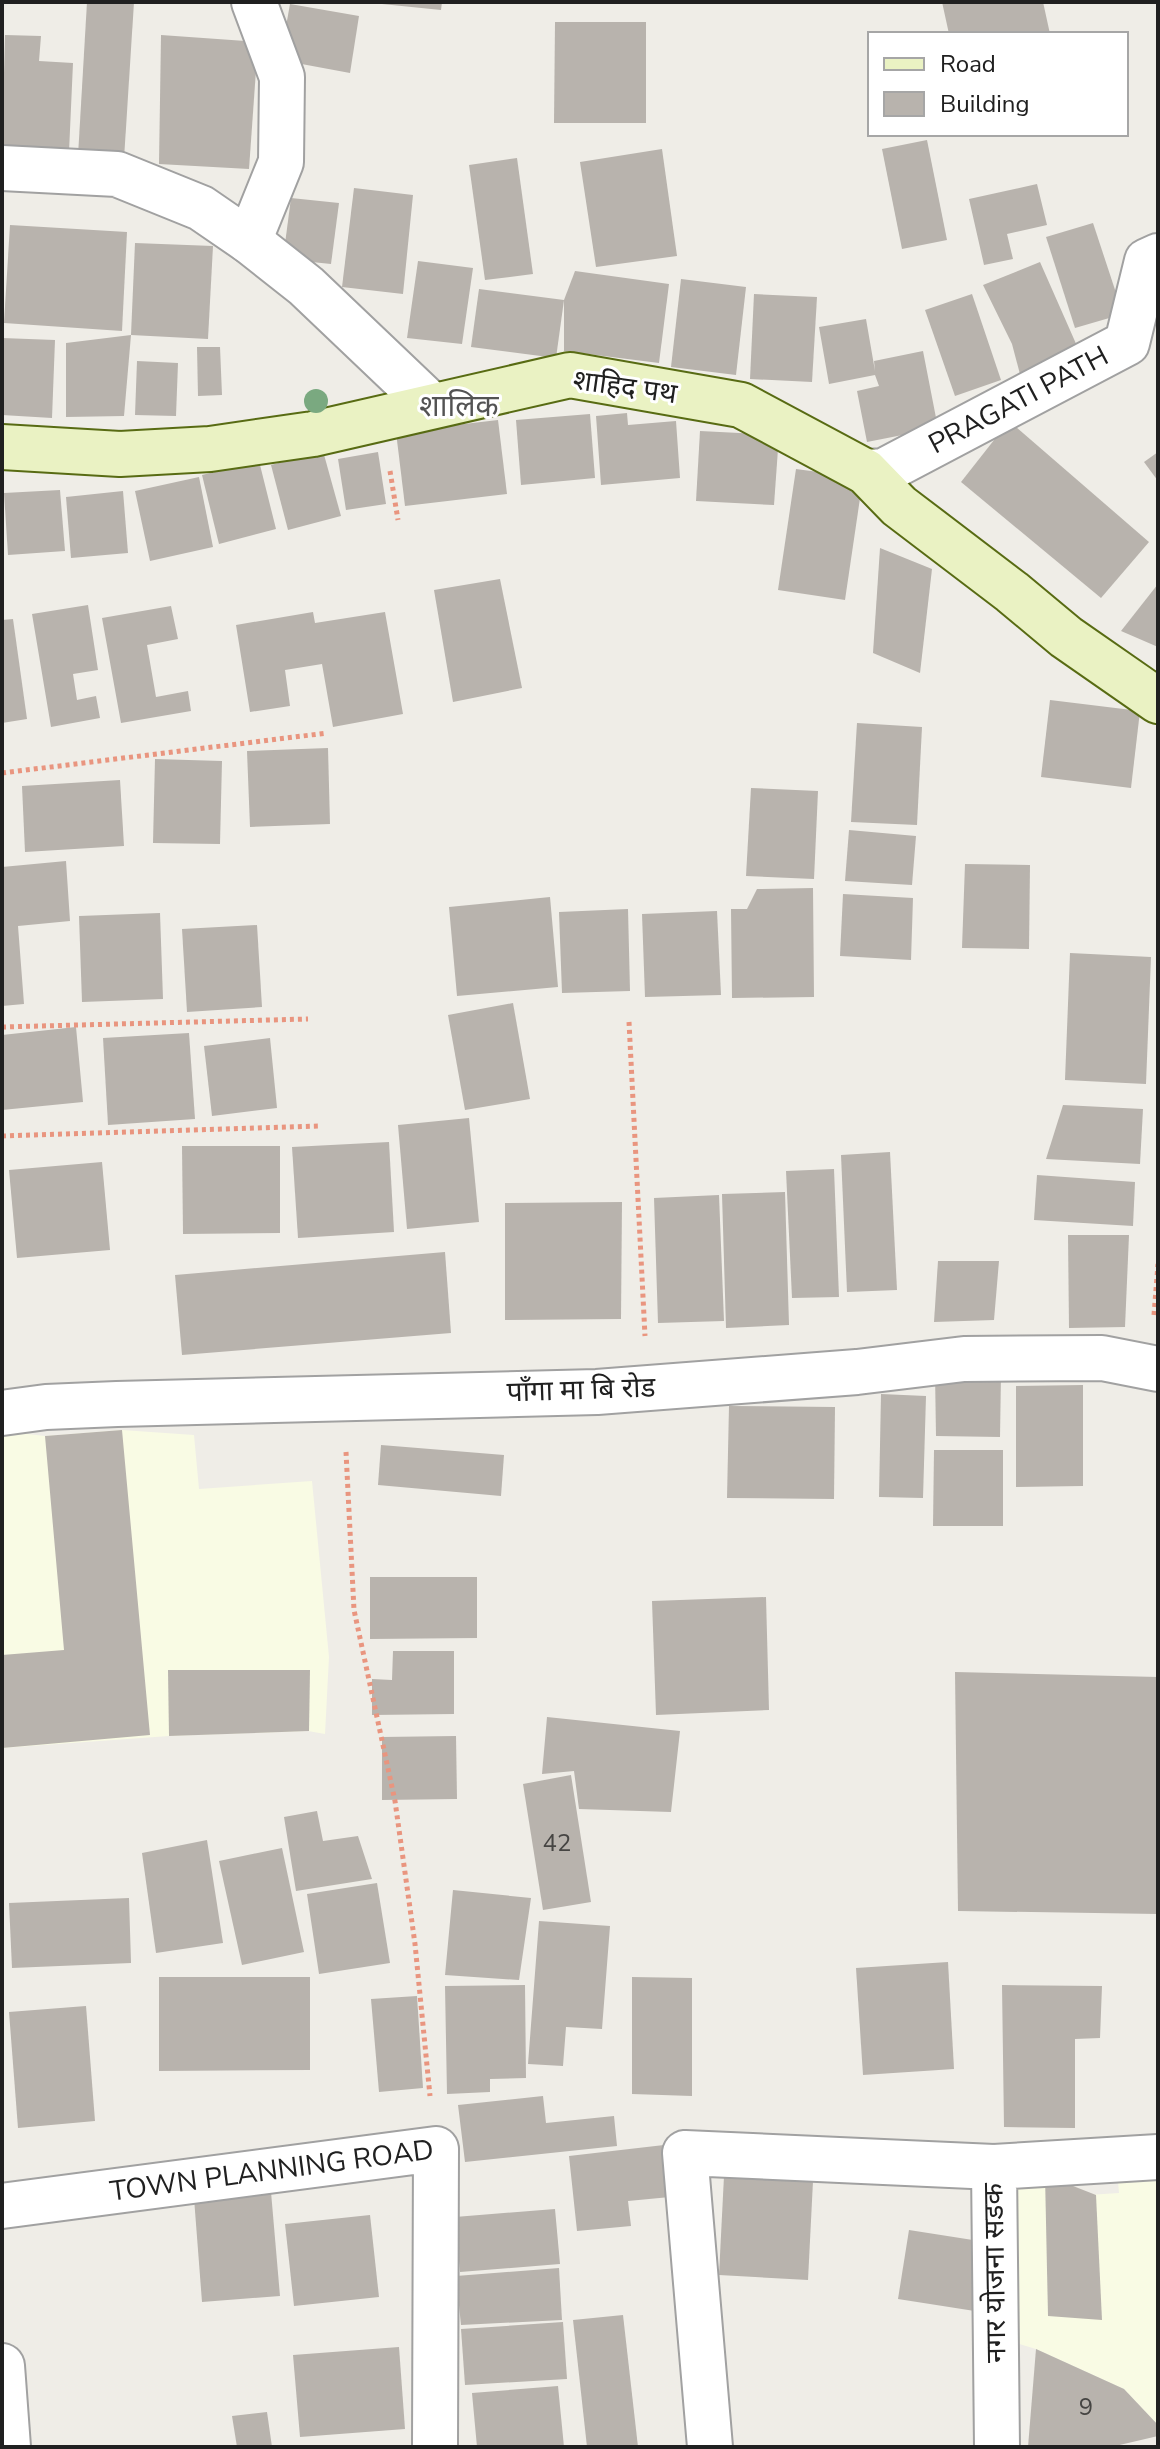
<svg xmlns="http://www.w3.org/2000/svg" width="1160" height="2449" font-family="'Nunito Sans','Noto Sans Devanagari',sans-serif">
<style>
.education{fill:#f9fbe4}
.building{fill:#b8b3ad}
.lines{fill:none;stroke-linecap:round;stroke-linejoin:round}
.street-casing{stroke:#a1a1a1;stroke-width:48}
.secondary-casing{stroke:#586b13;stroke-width:48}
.path{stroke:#e9957f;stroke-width:5;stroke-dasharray:4 4;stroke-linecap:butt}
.street{stroke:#fff;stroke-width:44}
.secondary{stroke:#eaf2c3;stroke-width:44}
.tree{fill:#7aa980}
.labels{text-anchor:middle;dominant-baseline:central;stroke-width:6;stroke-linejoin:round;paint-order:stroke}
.number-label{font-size:24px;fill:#464543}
.street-label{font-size:28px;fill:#202020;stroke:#fff}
.neighbourhood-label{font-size:30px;fill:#535353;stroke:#fff}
</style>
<rect width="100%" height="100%" fill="#efede7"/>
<g class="education">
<polygon points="122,1430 194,1435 199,1489 312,1481 329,1657 325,1734 308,1731 169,1736 2,1748 2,1431 45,1436"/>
<polygon points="1158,2166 1158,2425 1124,2389 1036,2349 1006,2340 1007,2191 1022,2178 1064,2172 1073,2196 1119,2193 1117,2170"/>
</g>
<g class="building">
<polygon points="87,2 134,2 124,159 78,156"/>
<polygon points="382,2 442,2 441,10 382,4"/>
<polygon points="942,2 1043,2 1050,34 949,34"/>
<polygon points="290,4 359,16 350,73 280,60"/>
<polygon points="555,22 646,22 646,123 554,123"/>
<polygon points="5,35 41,36 39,61 73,63 69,152 2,149"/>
<polygon points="161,35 258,42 249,169 159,164"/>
<polygon points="927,140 947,240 902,249 882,149"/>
<polygon points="662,149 677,256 596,267 580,162"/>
<polygon points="517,158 533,274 485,280 469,165"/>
<polygon points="1037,184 1047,225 1007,234 1013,259 984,265 969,199"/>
<polygon points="354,188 413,195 403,294 342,287"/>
<polygon points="291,198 339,203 331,264 283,259"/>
<polygon points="1093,223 1123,314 1075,328 1046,237"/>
<polygon points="10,225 127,232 122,331 4,323"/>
<polygon points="135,243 213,246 208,339 131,335"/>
<polygon points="418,261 473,268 462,344 407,338"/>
<polygon points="1040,262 1081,355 1021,378 1012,344 983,285"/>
<polygon points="575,271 669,284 659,363 564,351 564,300"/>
<polygon points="681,279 746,287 736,375 671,367"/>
<polygon points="479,289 564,300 556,358 471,347"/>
<polygon points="754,294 817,297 812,382 750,379"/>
<polygon points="972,294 1001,380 955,396 925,310"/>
<polygon points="866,319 875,371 874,361 923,351 938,428 867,442 857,391 879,386 875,375 829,384 819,327"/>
<polygon points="131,335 124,416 66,417 66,343"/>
<polygon points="2,338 55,340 52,418 2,415"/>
<polygon points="197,347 220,347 222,395 198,396"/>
<polygon points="137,361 178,363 176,416 135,415"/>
<polygon points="627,413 628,425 676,421 680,478 601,485 596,416"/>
<polygon points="590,414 595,478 521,485 516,420"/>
<polygon points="498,420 507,494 405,506 396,432"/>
<polygon points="1009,421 1149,542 1101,598 961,482"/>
<polygon points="700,431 779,435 774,505 696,501"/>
<polygon points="323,451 341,516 288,530 271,465"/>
<polygon points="378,452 386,504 346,510 338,459"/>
<polygon points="1158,452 1158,481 1144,462"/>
<polygon points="259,461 276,529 219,544 202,475"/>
<polygon points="796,469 863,478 845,600 778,590"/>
<polygon points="199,477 213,547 150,561 135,491"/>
<polygon points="60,490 65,551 8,555 4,493"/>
<polygon points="123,491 128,553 71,558 66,497"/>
<polygon points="880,548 932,569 920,673 873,653"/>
<polygon points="500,579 522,688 453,702 434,590"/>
<polygon points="1158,584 1158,647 1121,631"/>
<polygon points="88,605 98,670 73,674 77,700 96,696 100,718 51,727 32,614"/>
<polygon points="171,606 178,639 147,645 156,697 188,691 191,711 121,723 102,618"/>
<polygon points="313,612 315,623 385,612 403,714 333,727 322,664 285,670 290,706 250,712 236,625"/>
<polygon points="13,619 27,719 2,723 2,620"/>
<polygon points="1050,700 1140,711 1131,788 1041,777"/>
<polygon points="857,723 922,727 917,825 851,822"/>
<polygon points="328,748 330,824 250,827 247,751"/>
<polygon points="155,759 222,761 220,844 153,843"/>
<polygon points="120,780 124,846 25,852 22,786"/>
<polygon points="751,788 818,791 814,879 746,876"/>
<polygon points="849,830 916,836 912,885 845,881"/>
<polygon points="66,861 70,921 18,926 24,1004 2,1006 2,867"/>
<polygon points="965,864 1030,865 1029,949 962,948"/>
<polygon points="813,888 814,997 732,998 731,909 747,909 757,889"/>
<polygon points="843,894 913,898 911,960 840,956"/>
<polygon points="550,897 558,987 457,996 449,907"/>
<polygon points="628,909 630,991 562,993 559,912"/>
<polygon points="717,911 721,995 645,997 642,914"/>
<polygon points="160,913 163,999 82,1002 79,916"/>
<polygon points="257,925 262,1007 187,1012 182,929"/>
<polygon points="1070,953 1151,957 1146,1084 1065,1080"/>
<polygon points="513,1003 530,1099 465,1110 448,1015"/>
<polygon points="76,1027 83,1102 2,1110 2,1035"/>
<polygon points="189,1033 195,1119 108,1125 103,1038"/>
<polygon points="270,1038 277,1108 212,1116 204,1046"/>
<polygon points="1063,1105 1143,1109 1140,1164 1046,1159"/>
<polygon points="469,1118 479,1222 407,1229 398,1125"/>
<polygon points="389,1142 394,1232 298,1238 292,1147"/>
<polygon points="182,1146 280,1146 280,1233 183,1234"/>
<polygon points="890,1152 897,1290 847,1292 841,1155"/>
<polygon points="102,1162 110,1250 17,1258 9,1170"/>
<polygon points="834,1169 839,1297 792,1298 786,1171"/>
<polygon points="1037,1175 1135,1182 1133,1226 1034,1220"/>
<polygon points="785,1192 789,1325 726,1328 722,1194"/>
<polygon points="719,1195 724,1321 658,1323 654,1198"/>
<polygon points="622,1202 621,1319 505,1320 505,1203"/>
<polygon points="1068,1235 1129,1235 1125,1327 1069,1328"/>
<polygon points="445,1252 451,1333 182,1355 175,1275"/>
<polygon points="938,1261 999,1261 994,1320 934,1322"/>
<polygon points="935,1373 1001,1374 1000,1437 936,1436"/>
<polygon points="1083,1385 1083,1486 1016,1487 1016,1386"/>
<polygon points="881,1394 926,1396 923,1498 879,1497"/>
<polygon points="729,1406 835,1407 834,1499 727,1498"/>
<polygon points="122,1430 150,1735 2,1748 2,1655 64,1650 45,1436"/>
<polygon points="381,1445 504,1455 501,1496 378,1485"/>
<polygon points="934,1450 1003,1450 1003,1526 933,1526"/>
<polygon points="370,1577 477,1577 477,1638 370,1639"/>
<polygon points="766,1597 769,1710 656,1715 652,1601"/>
<polygon points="393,1651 454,1651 454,1714 372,1715 372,1679 392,1680"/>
<polygon points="168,1670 310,1670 309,1731 169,1736"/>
<polygon points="955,1672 1158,1677 1158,1914 958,1911"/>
<polygon points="547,1717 680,1731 671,1812 579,1809 574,1771 542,1774"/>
<polygon points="456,1736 457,1799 382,1800 382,1737"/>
<polygon points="571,1775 591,1902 543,1910 523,1784"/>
<polygon points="317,1811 323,1841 358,1836 372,1879 296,1891 284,1817"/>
<polygon points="207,1840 223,1943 156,1953 142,1853"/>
<polygon points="282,1848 304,1952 242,1965 219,1861"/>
<polygon points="377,1883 390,1963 319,1974 307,1894"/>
<polygon points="453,1890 531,1898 519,1980 445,1975"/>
<polygon points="129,1898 131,1963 12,1968 9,1903"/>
<polygon points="539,1921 610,1926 602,2029 566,2027 563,2066 528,2064"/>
<polygon points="948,1962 954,2069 863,2075 856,1968"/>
<polygon points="159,1977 310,1977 310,2070 159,2071"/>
<polygon points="632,1977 692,1978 692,2096 632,2094"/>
<polygon points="525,1985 526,2078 490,2079 490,2092 447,2094 445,1986"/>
<polygon points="1002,1985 1102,1986 1100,2038 1075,2039 1075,2128 1004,2127"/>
<polygon points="417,1996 423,2088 379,2092 371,1999"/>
<polygon points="86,2006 95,2121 18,2128 9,2012"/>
<polygon points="543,2096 546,2123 614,2116 617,2146 465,2162 458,2105"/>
<polygon points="664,2145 670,2197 628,2201 631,2226 577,2231 569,2156"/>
<polygon points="1045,2175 1096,2195 1102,2320 1048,2316"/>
<polygon points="724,2176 813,2181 808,2280 719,2275"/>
<polygon points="271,2192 280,2296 202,2302 194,2198"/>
<polygon points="555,2209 560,2264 460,2272 455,2217"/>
<polygon points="370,2215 379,2297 294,2306 285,2224"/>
<polygon points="909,2230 992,2243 981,2312 898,2299"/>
<polygon points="559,2268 562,2320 461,2325 456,2276"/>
<polygon points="623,2315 638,2447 587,2447 573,2320"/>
<polygon points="563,2322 567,2379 465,2385 461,2329"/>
<polygon points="399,2347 405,2429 300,2437 293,2355"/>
<polygon points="1036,2349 1124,2389 1158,2425 1158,2436 1111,2447 1028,2447"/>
<polygon points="558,2386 564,2447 477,2447 472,2393"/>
<polygon points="267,2412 272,2447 237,2447 232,2416"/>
</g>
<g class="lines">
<g class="street-casing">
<g id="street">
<polyline points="2,168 117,174 201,208 249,241 306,286 431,405"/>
<polyline points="249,241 281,162 282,77 254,2"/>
<path id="s1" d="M 866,472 L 884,471 L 1127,343 L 1147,261 L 1158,256"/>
<polyline points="2,1413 46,1407 117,1404 597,1392 857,1372 964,1359 1102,1358 1158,1369"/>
<path id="s2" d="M 2,2206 L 436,2149 L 435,2447"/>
<polyline points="2,2366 8,2447"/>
<polyline points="710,2447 685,2153 994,2167"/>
<polyline points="997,2447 994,2167 1158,2157"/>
</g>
</g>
<g class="secondary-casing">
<polyline id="secondary" points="2,447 120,454 210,449 313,434 570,375 741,405 866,472 899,506 1012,592 1066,637 1158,701"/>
</g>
<g class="path">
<polyline points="390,471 398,520"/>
<polyline points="2,773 327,733"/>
<polyline points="629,1022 645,1336"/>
<polyline points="2,1027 308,1019"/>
<polyline points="2,1136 319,1126"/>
<polyline points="1154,1315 1158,1264"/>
<polyline points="346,1452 354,1610 395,1801 415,1944 430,2096"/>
</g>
<use href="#street" class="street"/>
<use href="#secondary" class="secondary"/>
</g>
<circle class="tree" cx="316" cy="401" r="12"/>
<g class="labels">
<g class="number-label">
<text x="557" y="1843">42</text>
<text x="1086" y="2407">9</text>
</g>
<g class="street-label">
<text transform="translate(625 387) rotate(8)">शाहिद पथ</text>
<text stroke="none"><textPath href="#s1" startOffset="170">PRAGATI PATH</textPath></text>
<text transform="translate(581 1390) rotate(-2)">पाँगा मा बि रोड</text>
<text stroke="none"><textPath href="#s2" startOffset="272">TOWN PLANNING ROAD</textPath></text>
<text transform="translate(995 2273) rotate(-91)">नगर योजना सडक</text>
</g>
<g class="neighbourhood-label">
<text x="459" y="406">शालिक</text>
</g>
</g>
<rect width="1160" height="2449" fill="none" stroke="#202020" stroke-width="8"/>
<rect x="868" y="32" width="260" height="104" fill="#ffffff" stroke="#a6a6a6" stroke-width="2"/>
<rect x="884" y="58" width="40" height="12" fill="#eaf2c3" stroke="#a6a6a6" stroke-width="2"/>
<text x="940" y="72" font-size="24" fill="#202020">Road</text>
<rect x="884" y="92" width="40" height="24" fill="#b8b3ad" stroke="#a6a6a6" stroke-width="2"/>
<text x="940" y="112" font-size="24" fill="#202020">Building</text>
</svg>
